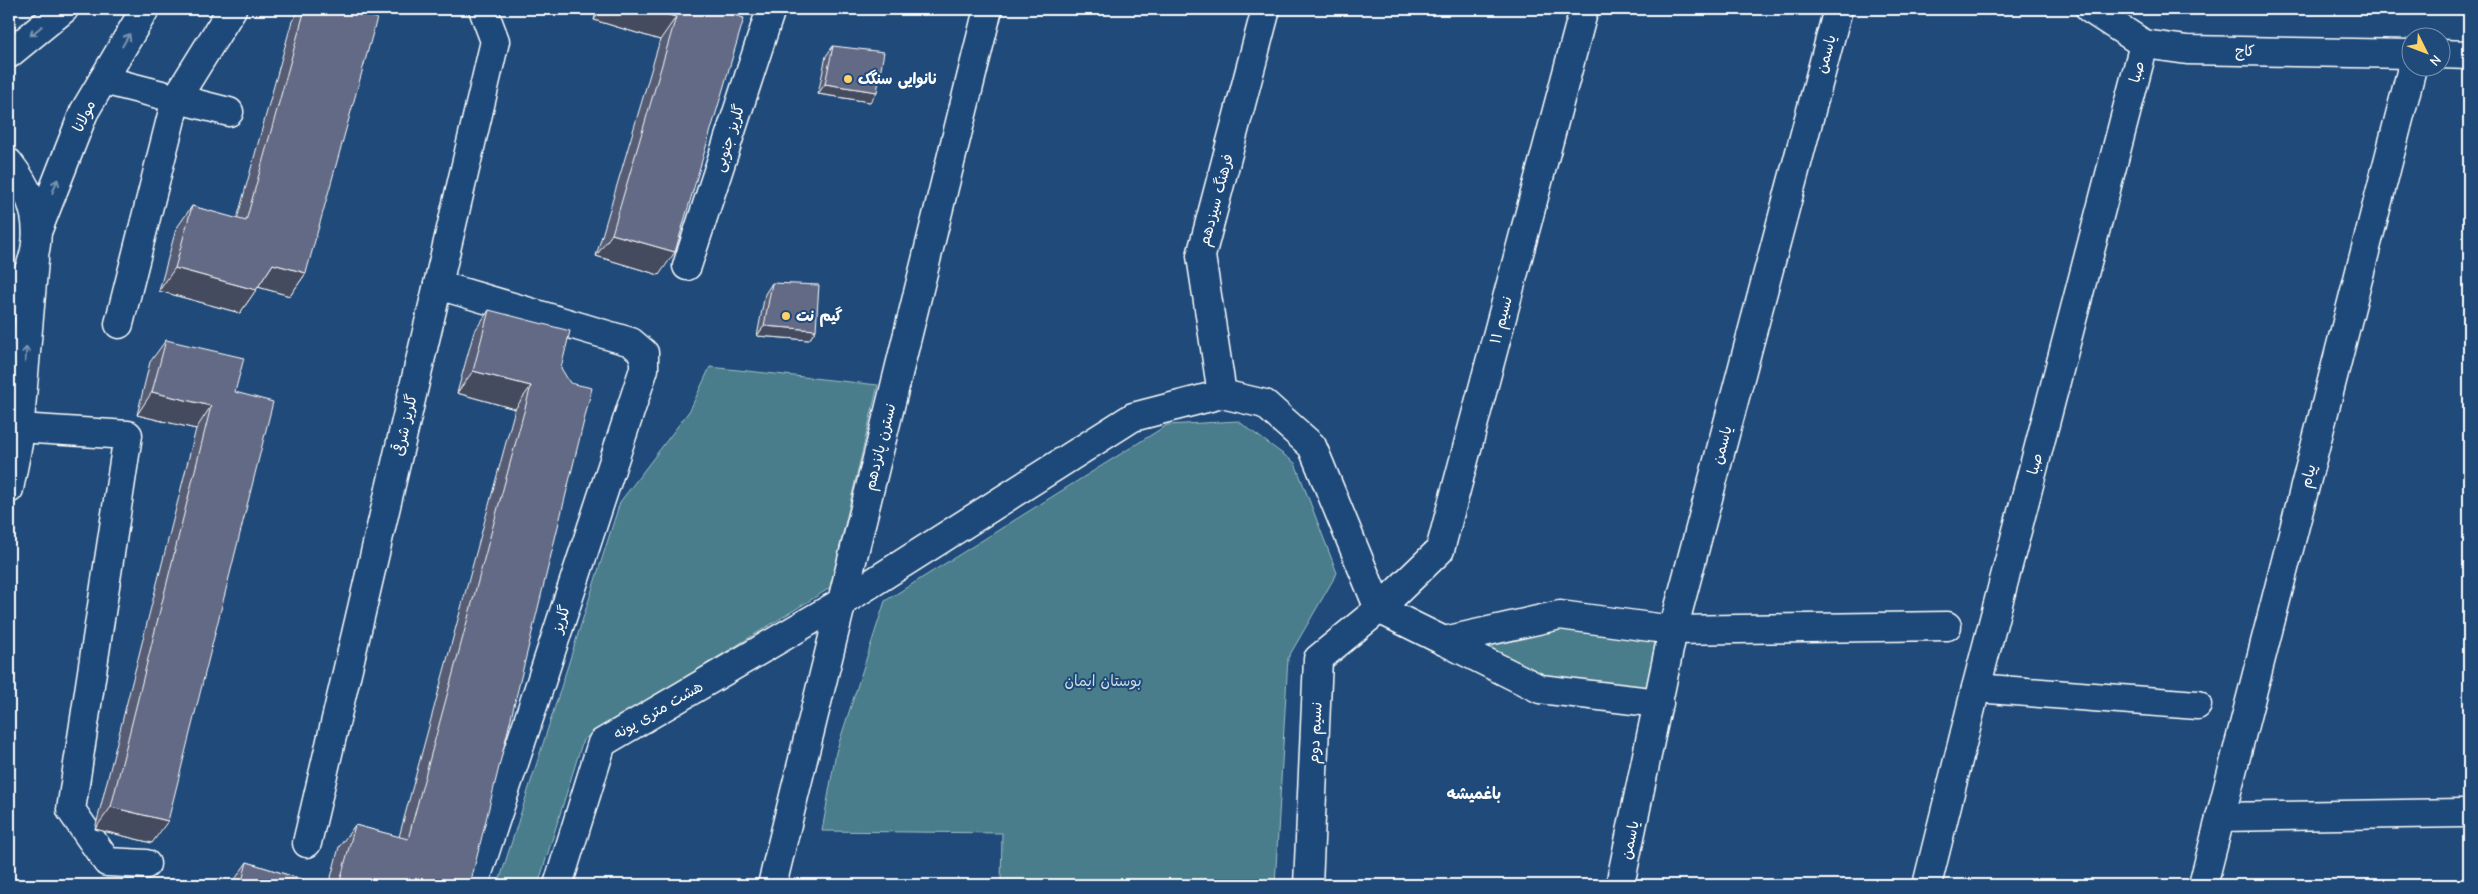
<svg xmlns="http://www.w3.org/2000/svg" width="2478" height="894" font-family="'Comic Neue','Playpen Sans Arabic',sans-serif">
<style>
.green{fill:#487d8b;stroke:#a4bec5}
.lines{fill:none;stroke-linecap:round;stroke-linejoin:round}
.minor-casing{stroke:#fff;stroke-width:31}
.major-casing{stroke:#fff;stroke-width:31}
.minor{stroke:#1f4a7a;stroke-width:28}
.major{stroke:#1f4a7a;stroke-width:28}
.wall{fill:#555c73;stroke:#fff}
.shaded-wall{fill:#454b5e;stroke:#fff}
.building{fill:#636b86;stroke:#fff}
.oneway{stroke:#7992af}
.poi-dot{fill:#ffd166;stroke:#1f4a7a;stroke-width:2}
.labels{text-anchor:middle;dominant-baseline:central;stroke-width:4;stroke-linejoin:round;paint-order:stroke}
.street-label{font-size:15px;fill:#fff;stroke:#1f4a7a}
.poi-label{font-size:15px;font-weight:bold;fill:#fff;stroke:#1f4a7a;text-anchor:start}
.park-label{font-size:15px;fill:#d1dee2;stroke:#1f4a7a}
.neighbourhood-label{font-size:16px;font-weight:bold;fill:#fff;stroke:#1f4a7a}
</style>
<rect width="100%" height="100%" fill="#1f4a7a"/>
<filter id="ink" filterUnits="userSpaceOnUse"><feTurbulence type="fractalNoise" baseFrequency=".02" numOctaves="2"/><feDisplacementMap in="SourceGraphic" scale="10" xChannelSelector="R" yChannelSelector="G"/><feConvolveMatrix kernelMatrix="1 2 1 2 8 2 1 2 1" color-interpolation-filters="sRGB"/></filter>
<g filter="url(#ink)">
<g class="green">
<polygon points="710,367 878,385 830,588 583,740 538,885 498,885 620,502 690,410"/>
<polygon points="1238,421 1295,463 1337,573 1288,658 1275,885 1001,885 1002,833 822,831 836,752 885,601 1167,425"/>
<polygon points="1560,626 1662,639 1651,692 1551,681 1478,641"/>
</g>
<g class="lines">
<g class="minor-casing">
<g id="minor">
<polyline points="2090,9 2144,44 2187,50 2410,54"/>
<polyline points="2440,54 2469,55"/>
<polyline points="103,80 229,112"/>
<polyline points="687,266 771,9"/>
<polyline points="438,285 631,342 644,353 644,369 474,885"/>
<polyline points="119,324 176,99 232,9"/>
<polyline points="1222,394 1201,256 1266,9"/>
<polyline points="19,428 128,435 71,810 107,862 146,864"/>
<polyline points="9,489 18,443 34,260"/>
<polyline points="1976,688 2197,705"/>
<polyline points="1659,703 1540,689 1444,641 1560,615 1673,630 1947,626"/>
<polyline points="2220,817 2462,813"/>
<polyline points="307,843 495,41 483,9"/>
<polyline points="558,885 602,743 842,602 1133,417 1222,394 1265,404 1312,446 1379,609 1444,641"/>
<polyline points="772,885 988,9"/>
<polyline points="1308,885 1318,659 1379,609 1440,550 1584,9"/>
<polyline points="1620,885 1673,630 1838,9"/>
<polyline points="1927,885 1976,688 2144,44"/>
<polyline points="2203,885 2412,68"/>
</g>
</g>
<g class="major-casing">
<g id="major">
<polyline points="9,54 64,9"/>
<path d="M 9,163 C 47,211 45,256 9,305"/>
<polyline points="37,232 84,112 145,9"/>
</g>
</g>
<use href="#minor" class="minor"/>
<use href="#major" class="major"/>
</g>
<g class="wall">
<polygon points="301,9 343,9 306,273 290,296 258,287 240,313 159,291 176,229 192,206 237,219 292,21"/>
<polygon points="597,9 712,9 659,275 596,256 660,40 594,20"/>
<polygon points="833,46 870,102 818,94 826,56"/>
<polygon points="772,283 816,330 809,340 757,336 765,294"/>
<polygon points="489,310 561,368 470,885 329,885 339,847 355,825 399,837 515,409 457,393 474,332"/>
<polygon points="166,340 235,392 152,843 95,829 196,429 137,415 150,362"/>
<polygon points="247,862 320,885 231,885"/>
</g>
<g class="shaded-wall">
<polygon points="602,9 647,9 676,17 660,40 594,20"/>
<polygon points="825,84 877,92 870,102 818,94"/>
<polygon points="612,234 675,252 659,275 596,256"/>
<polygon points="273,264 306,273 290,296 258,287"/>
<polygon points="175,268 256,290 240,313 159,291"/>
<polygon points="764,326 816,330 809,340 757,336"/>
<polygon points="473,371 531,386 515,409 457,393"/>
<polygon points="152,392 211,406 196,429 137,415"/>
<polygon points="111,807 168,821 152,843 95,829"/>
<polygon points="438,880 460,885 422,885 424,883"/>
</g>
<g class="building">
<polygon points="305,9 343,9 377,18 306,273 273,264 256,290 175,268 192,206 246,221"/>
<polygon points="647,9 712,9 744,18 675,252 612,234 676,17"/>
<polygon points="833,46 884,52 877,92 825,84"/>
<polygon points="772,283 819,285 816,330 764,326"/>
<polygon points="489,310 570,331 561,368 570,383 592,388 470,885 460,885 438,880 424,883 423,885 339,885 355,825 408,839 531,386 473,371"/>
<polygon points="166,340 244,358 235,392 273,402 168,821 111,807 211,406 152,392"/>
<polygon points="247,862 320,885 241,885"/>
</g>
<defs><path id="oneway-shaft" d="M-6 0H5M1.5-3L5.5 0L1.5 3" fill="none" stroke-width="1.6" stroke-linecap="round" stroke-linejoin="round" transform="scale(1.25)"/></defs>
<g class="oneway">
<use href="#oneway-shaft" transform="translate(36 31) rotate(141)"/>
<use href="#oneway-shaft" transform="translate(126 40) rotate(-60)"/>
<use href="#oneway-shaft" transform="translate(55 186) rotate(-69)"/>
<use href="#oneway-shaft" transform="translate(26 354) rotate(-85)"/>
</g>
</g>
<g class="poi-dot">
<circle cx="848" cy="79" r="5"/>
<circle cx="786" cy="316" r="5"/>
</g>
<g class="labels">
<g class="street-label">
<text transform="translate(2245 51) rotate(1)">کاج</text>
<text transform="translate(1826 54) rotate(-75)">یاسمن</text>
<text transform="translate(2137 72) rotate(-75)">صبا</text>
<text transform="translate(84 116) rotate(-65)">مولانا</text>
<text transform="translate(729 138) rotate(-72)">گلریز جنوبی</text>
<text transform="translate(1216 200) rotate(-75)">فرهنگ سیزدهم</text>
<text transform="translate(1501 320) rotate(-75)">نسیم ۱۱</text>
<text transform="translate(405 425) rotate(-77)">گلریز شرقی</text>
<text transform="translate(1722 445) rotate(-75)">یاسمن</text>
<text transform="translate(880 447) rotate(-76)">نسترن پانزدهم</text>
<text transform="translate(2035 464) rotate(-75)">صبا</text>
<text transform="translate(2308 476) rotate(-76)">پیام</text>
<text transform="translate(561 619) rotate(-72)">گلریز</text>
<text transform="translate(658 710) rotate(-30)">هشت متری پونه</text>
<text transform="translate(1315 733) rotate(-87)">نسیم دوم</text>
<text transform="translate(1630 840) rotate(-78)">یاسمن</text>
</g>
<g class="poi-label">
<text x="858" y="79">نانوایی سنگک</text>
<text x="796" y="316">گیم نت</text>
</g>
<g class="park-label">
<text x="1103" y="681">بوستان ایمان</text>
</g>
<g class="neighbourhood-label">
<text x="1474" y="794">باغمیشه</text>
</g>
</g>
<rect width="2478" height="894" fill="none" stroke="#1f4a7a" stroke-width="30"/>
<rect x="15" y="15" width="2448" height="864" fill="none" stroke="#fff" stroke-width="2" filter="url(#ink)"/>
<g transform="translate(2426 52) rotate(132)"><circle r="24" fill="#1f4a7a" stroke="#7992af"/>
<path d="M0-4L9 19L0 12L-9 19Z" fill="#ffd166"/>
<text y="-8" font-size="14" font-weight="bold" text-anchor="middle" fill="#ffffff">N</text>
</g>
</svg>
